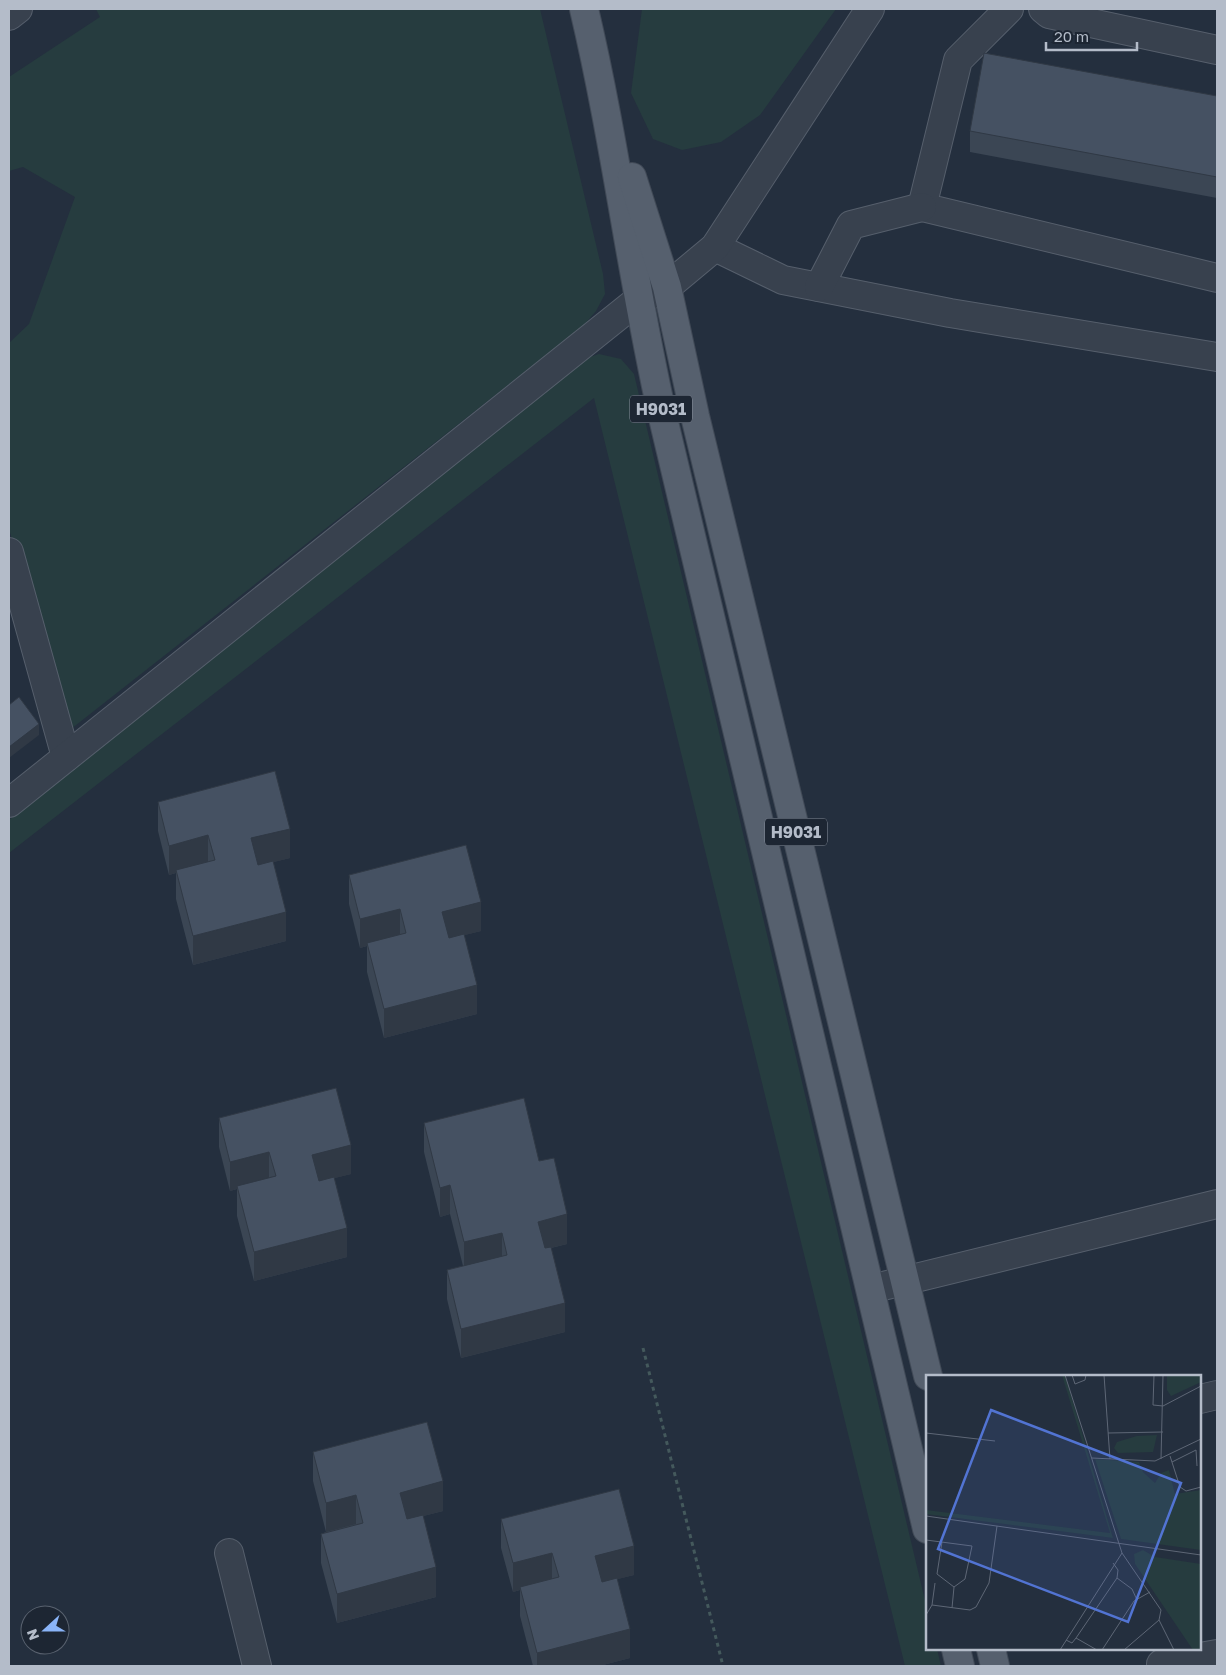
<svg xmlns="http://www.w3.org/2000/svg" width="1226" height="1675" font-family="'Golos Text',sans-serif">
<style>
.green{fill:#263c3f}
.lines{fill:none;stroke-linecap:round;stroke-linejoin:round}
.minor-casing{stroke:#565f6c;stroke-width:30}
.major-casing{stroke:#414a57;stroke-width:30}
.path{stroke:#44595c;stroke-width:3;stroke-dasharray:4 4;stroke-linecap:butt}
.minor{stroke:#38414e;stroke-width:28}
.major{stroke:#56606e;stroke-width:28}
.wall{fill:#3b4654}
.shaded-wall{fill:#303945}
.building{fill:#455162;stroke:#303945}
.labels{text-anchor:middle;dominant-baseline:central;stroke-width:4.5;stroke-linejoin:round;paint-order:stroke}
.shield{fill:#1d2633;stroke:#878f9c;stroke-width:1}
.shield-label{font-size:16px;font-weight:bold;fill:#b4bcc9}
.inset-road{fill:none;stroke:#5e6776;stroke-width:1}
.view{fill:#5274d3;fill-opacity:0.15;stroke:#5274d3;stroke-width:2.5}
.inset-edge{fill:none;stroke:#b4bcc9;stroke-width:2.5}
</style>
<rect width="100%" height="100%" fill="#242f3e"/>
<g class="green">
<polygon points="96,9 540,9 603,274 605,294 596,311 583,326 71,729 47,659 9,529 9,343 29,324 75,197 23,167 9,171 9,77 100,17"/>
<polygon points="642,9 836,9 760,115 721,142 682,150 653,139 631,93"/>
<polygon points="599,354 621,359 634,374 927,1609 927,1649 937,1649 941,1666 905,1666 594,398 9,853 9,820 581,360"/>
</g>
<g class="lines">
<g class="minor-casing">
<g id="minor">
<polyline points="1009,9 958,60 922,207 1217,278"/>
<polyline points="1043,9 1049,14 1217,50"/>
<polyline points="9,16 18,9"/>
<polyline points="715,247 783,280 950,313 1217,357"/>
<polyline points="819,287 851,225 922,207"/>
<polyline points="9,552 66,757"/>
<polyline points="9,803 638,300 667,287 715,247 870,9"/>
<polyline points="871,1289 1217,1204"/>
<polyline points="1200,1399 1217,1395"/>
<polyline points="229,1553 257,1666"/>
<polyline points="1161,1664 1217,1654"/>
</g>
</g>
<g class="major-casing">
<g id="major">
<path d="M 584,9 C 616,144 632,282 663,418 L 927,1529"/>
<polyline points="632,177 667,287 695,416 928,1376"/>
<polyline points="956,1649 960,1666"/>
<polyline points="991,1649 995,1666"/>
</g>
</g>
<polyline class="path" points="643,1348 723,1666"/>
<use href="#minor" class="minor"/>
<use href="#major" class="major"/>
</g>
<g class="wall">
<polygon points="1217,96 1217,198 970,152 970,131"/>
<polygon points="158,802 290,858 273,862 286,941 193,965 176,899 176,873 169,875 158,831"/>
<polygon points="349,875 481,931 464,935 477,1014 384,1038 367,972 367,946 360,948 349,904"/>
<polygon points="219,1118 351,1174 334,1178 347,1257 254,1281 237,1216 237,1189 230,1191 219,1147"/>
<polygon points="424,1123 539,1161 567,1244 551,1248 565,1332 461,1358 447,1299 447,1270 463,1266 450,1214 440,1217 424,1152"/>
<polygon points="313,1452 443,1511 423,1516 436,1597 337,1623 321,1563 321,1534 326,1532 313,1481"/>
<polygon points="501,1519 634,1575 617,1579 630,1658 599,1666 533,1666 520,1616 520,1590 513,1592 501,1548"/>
</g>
<g class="shaded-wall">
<polygon points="39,724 39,735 9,758 9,747"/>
<polygon points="290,829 290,858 251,868 251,838"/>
<polygon points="208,835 208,865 176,870 176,873 169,875 169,846"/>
<polygon points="481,902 481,931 442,941 442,912"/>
<polygon points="400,909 400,938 367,943 367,946 360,948 360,919"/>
<polygon points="286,912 286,941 193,965 193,936"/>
<polygon points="477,985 477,1014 384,1038 384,1009"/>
<polygon points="351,1145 351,1174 312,1184 312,1155"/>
<polygon points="269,1152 269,1181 237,1186 237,1189 230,1191 230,1162"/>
<polygon points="450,1185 450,1214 440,1217 440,1188"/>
<polygon points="567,1214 567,1244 538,1251 538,1222"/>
<polygon points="347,1228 347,1257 254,1281 254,1252"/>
<polygon points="502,1233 502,1262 464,1271 464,1242"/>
<polygon points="565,1303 565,1332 461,1358 461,1329"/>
<polygon points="443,1481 443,1511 400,1522 400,1493"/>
<polygon points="356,1495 356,1524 326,1532 326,1503"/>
<polygon points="634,1546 634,1575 595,1585 595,1556"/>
<polygon points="552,1553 552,1582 520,1587 520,1590 513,1592 513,1563"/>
<polygon points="436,1567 436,1597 337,1623 337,1594"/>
<polygon points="630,1629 630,1658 599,1666 537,1666 537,1653"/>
</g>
<g class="building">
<polygon points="984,53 1217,96 1217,177 970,131"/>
<polygon points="19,697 39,724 9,747 9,705"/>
<polygon points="275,771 290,829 251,838 258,865 273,861 286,912 193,936 176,870 215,860 208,835 169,846 158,802"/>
<polygon points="466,845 481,902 442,912 449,938 464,934 477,985 384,1009 367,943 406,933 400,909 360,919 349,875"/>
<polygon points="336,1088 351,1145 312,1155 319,1181 334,1177 347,1228 254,1252 237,1186 276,1176 269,1152 230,1162 219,1118"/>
<polygon points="524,1098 539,1161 554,1158 567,1214 538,1222 545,1248 551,1247 565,1303 461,1329 447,1270 507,1255 502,1233 464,1242 450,1185 440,1188 424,1123"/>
<polygon points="427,1422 443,1481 400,1493 407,1519 423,1515 436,1567 337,1594 321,1534 363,1523 356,1495 326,1503 313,1452"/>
<polygon points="619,1489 634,1546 595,1556 602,1582 617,1578 630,1629 537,1653 520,1587 559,1577 552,1553 513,1563 501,1519"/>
</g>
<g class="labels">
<g class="shield">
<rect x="630" y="395.5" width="62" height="27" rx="4"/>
<rect x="765" y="818.5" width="62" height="27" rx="4"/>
</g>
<g class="shield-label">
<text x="661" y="409">Н9031</text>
<text x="796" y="832">Н9031</text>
</g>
</g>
<g transform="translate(926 1375)">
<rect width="275" height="275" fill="#242f3e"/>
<path d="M 136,0 L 139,0 L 187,163 L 0,139 L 0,135 L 184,158 ZM 241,0 L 275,0 L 275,7 L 245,21 L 241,15 ZM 231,60 L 227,77 L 192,78 L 188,73 L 191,67 L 211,61 ZM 169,84 L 213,87 L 217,97 L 229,108 L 235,98 L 243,95 L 249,119 L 275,115 L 275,175 L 195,164 ZM 217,175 L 229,182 L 275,189 L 275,275 L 267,275 L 209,189 L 208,179 Z" fill="#263c3f"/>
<path class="inset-road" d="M 139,0 L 196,178 L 235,235 L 233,245 L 198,275M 146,0 L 149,9 L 159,5 L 160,0M 178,0 L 184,84M 228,0 L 227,30 L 237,31 L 275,11M 0,58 L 69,66M 182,58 L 237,57M 244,81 L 254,112 L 260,116 L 275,112M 166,83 L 229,86 L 275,64M 235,84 L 237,0M 246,87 L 270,75 L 271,91M 0,141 L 275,180M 0,165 L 46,171 L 39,204 L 28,212 L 26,233M 16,167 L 11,199 L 28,212M 187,188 L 192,195 L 191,203M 6,230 L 44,235 L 50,232 L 63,208 L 71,151M 0,240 L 6,230 L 9,208M 233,245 L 248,275M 150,263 L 171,275M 140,265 L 146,268 L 150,263 L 191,203 L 206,214 L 211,225M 134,275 L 196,178M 176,275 L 208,226 L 224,217"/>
<path class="view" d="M 65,35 L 255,108 L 202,247 L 12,174 Z"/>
<rect width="275" height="275" class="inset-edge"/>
</g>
<rect width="1226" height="1675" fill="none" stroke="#b4bcc9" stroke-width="20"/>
<g transform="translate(45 1630) rotate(249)"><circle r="24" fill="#1d2633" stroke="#59626f"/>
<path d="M0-4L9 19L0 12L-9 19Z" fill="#8ab4f8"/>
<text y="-8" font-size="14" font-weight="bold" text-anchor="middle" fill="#b4bcc9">N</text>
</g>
<path d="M1046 42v8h91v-8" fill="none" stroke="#b4bcc9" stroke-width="2.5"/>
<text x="1054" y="42" font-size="15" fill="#b4bcc9" stroke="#1d2633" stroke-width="4" paint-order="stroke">20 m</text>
</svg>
